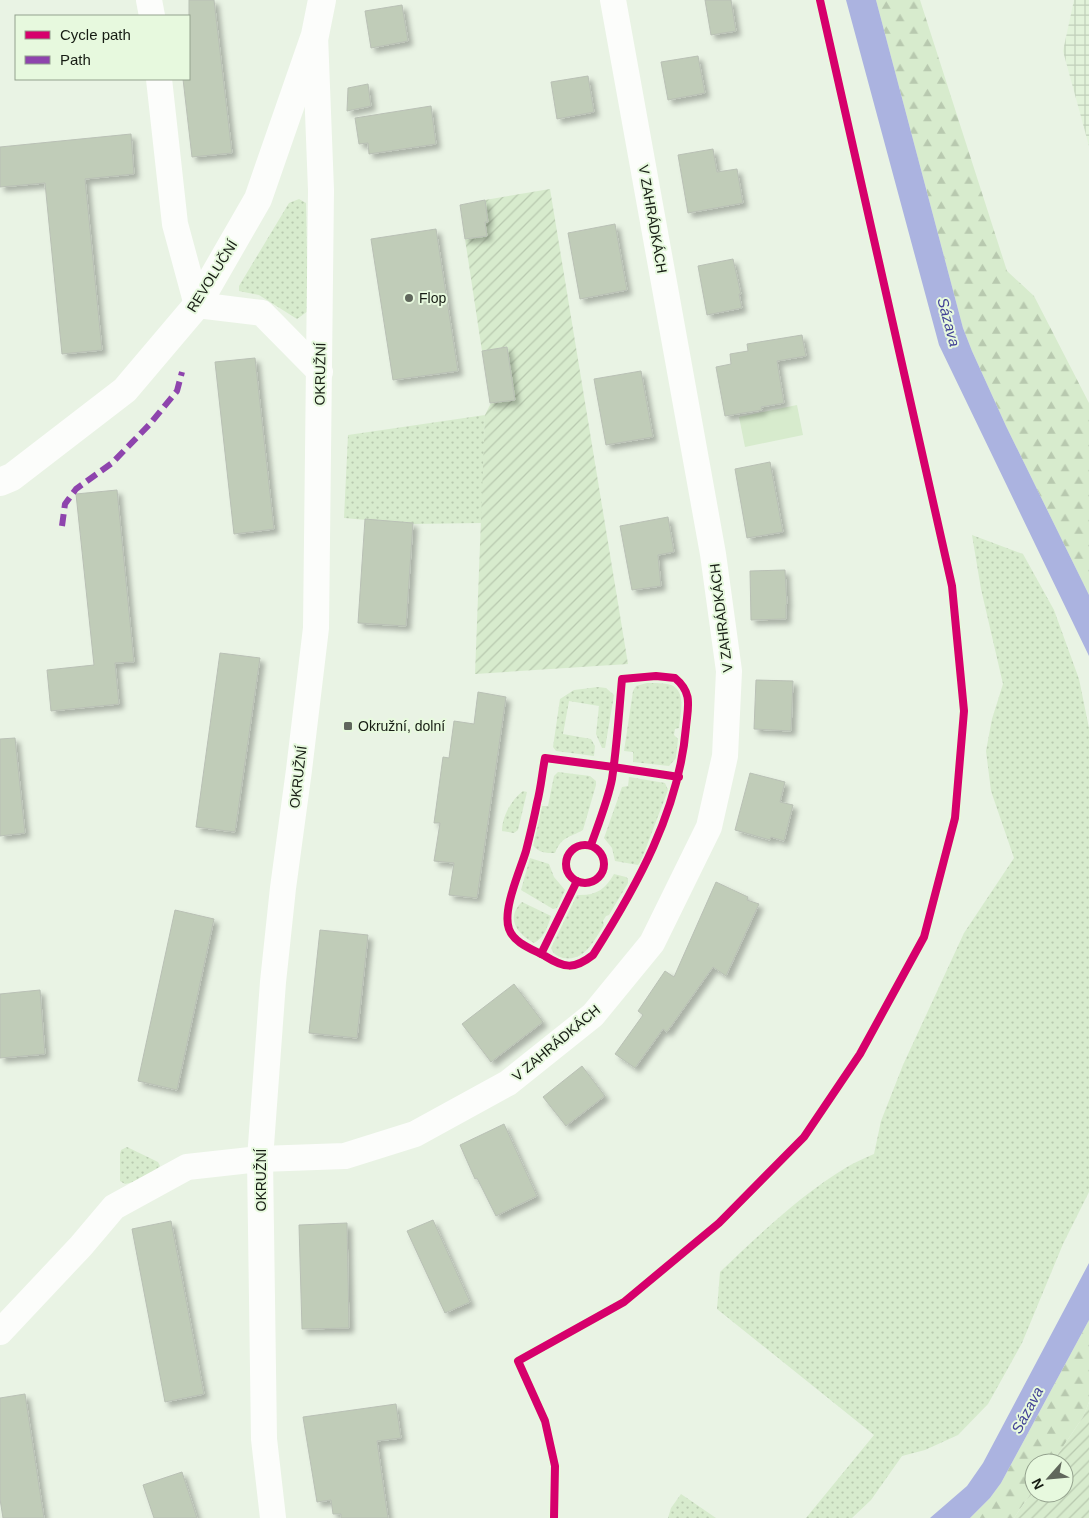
<svg xmlns="http://www.w3.org/2000/svg" width="1089" height="1518" font-family="Arial,sans-serif">
<style>
.industrial{fill:url(#industrial-grid)}
.grass{fill:url(#grass-dots)}
.forest{fill:url(#forest-firs)}
.garden{fill:url(#garden-furrows)}
.pitch{fill:#d7ebcd}
.water{fill:#abb3e0}
.building{fill:#c0ccb8;stroke:#b9c0b5;filter:url(#shadow)}
.lines{fill:none;stroke-linecap:round;stroke-linejoin:round}
.minor{stroke:#fcfdfb;stroke-width:26}
.tertiary{stroke:#fcfdfb;stroke-width:28}
.quiet{stroke:#8e44ad;stroke-width:6;stroke-dasharray:12 6;stroke-linecap:butt}
.cycleway-casing{stroke:#e7f9de;stroke-width:11}
.cycleway{stroke:#d6006c;stroke-width:8}
.poi-dot{fill:#60675c;stroke:#e7f9de;stroke-width:2}
.labels{text-anchor:middle;dominant-baseline:central;stroke-width:4;stroke-linejoin:round;paint-order:stroke}
.street-label{font-size:14px;fill:#161c13;stroke:#e7f9de}
.poi-label{font-size:14px;fill:#161c13;stroke:#e7f9de;text-anchor:start}
.water-label{font-size:15px;font-style:italic;fill:#424296;stroke:#e7f9de}
</style>
<defs>
<pattern id="industrial-grid" width="8" height="8" patternUnits="userSpaceOnUse" patternTransform="scale(1.25)"><rect width="8" height="8" fill="#e2f3da"/><path d="M0 4h8M4 0v8" fill="none" stroke="#c1d0ba"/></pattern>
<pattern id="grass-dots" width="8" height="8" patternUnits="userSpaceOnUse" patternTransform="scale(1.25)"><rect width="8" height="8" fill="#d7ebcd"/><path d="M2 2h.1M6 6h.1" fill="none" stroke="#b8c9af" stroke-width="1.8" stroke-linecap="round"/></pattern>
<pattern id="forest-firs" width="22" height="20" patternUnits="userSpaceOnUse" patternTransform="scale(1.25)"><rect width="22" height="20" fill="#d7ebcd"/><path d="M5 1l3.5 6h-7zM16 11l3.5 6h-7z" fill="#b8c9af"/></pattern>
<pattern id="garden-furrows" width="10" height="10" patternUnits="userSpaceOnUse" patternTransform="scale(1.25)"><rect width="10" height="10" fill="#d7ebcd"/><path d="M-1 1l2-2M0 10L10 0M9 11l2-2" fill="none" stroke="#b8c9af"/></pattern>
<filter id="shadow"><feDropShadow dx="4.5" dy="4.5" stdDeviation="2.5" flood-color="#0004"/></filter>
</defs>
<rect width="100%" height="100%" fill="#e9f3e4"/>
<polygon class="industrial" points="1074,0 1089,0 1089,146 1063,51"/>
<g class="grass">
<polygon points="299,199 306,203 308,311 297,319 259,295 239,291 239,286 289,203"/>
<polygon points="485,415 483,523 411,524 344,518 348,435"/>
<path d="M 972,535 L 1023,554 L 1054,610 L 1079,679 L 1089,728 L 1089,1192 L 1063,1244 L 1022,1343 L 988,1404 L 958,1435 L 925,1450 L 902,1456 L 871,1500 L 852,1518 L 806,1518 L 874,1435 L 717,1309 L 720,1272 C 759,1235 799,1196 847,1167 C 855,1162 865,1158 874,1154 L 881,1121 L 903,1065 L 964,933 L 1014,858 L 991,791 L 986,751 L 992,719 L 1003,684 L 981,589 Z"/>
<path d="M 647,683 C 654,683 664,683 671,685 C 687,691 680,715 679,728 L 675,729 L 674,735 L 678,739 L 676,758 L 669,766 L 633,762 L 633,752 L 624,751 L 633,691 L 636,686 Z"/>
<polygon points="598,687 606,688 614,695 605,748 602,748 596,734 599,706 569,701 563,734 591,739 595,746 594,756 556,751 553,747 560,699 574,690"/>
<path d="M 558,772 L 590,776 L 596,781 L 596,785 L 583,830 C 569,838 562,836 555,853 C 545,853 539,853 533,845 L 542,806 L 548,806 L 554,776 Z"/>
<polygon points="629,777 665,783 668,790 641,861 638,865 615,861 612,848 604,838 622,787 628,786"/>
<path d="M 523,791 L 527,792 L 518,830 L 514,833 L 502,831 C 502,817 511,800 523,791 Z"/>
<polygon points="530,858 549,864 554,877 565,890 557,908 553,909 521,890"/>
<path d="M 614,874 L 626,877 L 628,879 L 628,883 L 609,915 L 606,916 L 603,921 L 604,925 C 594,940 585,962 563,958 C 557,956 553,954 551,948 L 577,895 C 595,896 605,890 614,874 Z"/>
<path d="M 522,902 L 551,916 C 548,926 544,938 534,943 C 517,934 505,918 522,902 Z"/>
<path d="M 127,1147 L 158,1162 L 160,1166 C 153,1175 136,1182 125,1184 L 120,1181 L 120,1154 L 121,1150 Z"/>
<polygon points="681,1494 716,1518 668,1518 671,1508"/>
</g>
<g class="forest">
<polygon points="876,0 920,0 1007,271 1034,296 1089,403 1089,595 1006,426 972,351 963,328"/>
<polygon points="1089,1320 1089,1402 1083,1417 1052,1463 1034,1463 1034,1489 1014,1518 970,1518 990,1498 1001,1483"/>
</g>
<g class="garden">
<polygon points="550,189 628,664 475,674 485,415 491,403 515,399 507,347 482,351 465,239 487,236 485,222 488,222 485,200"/>
<polygon points="1089,1402 1089,1518 1014,1518 1034,1489 1034,1493 1064,1493 1064,1463 1052,1463 1083,1417"/>
</g>
<polygon class="pitch" points="797,405 803,435 745,447 739,417"/>
<g class="water">
<polygon points="846,0 876,0 963,328 972,351 1006,426 1089,595 1089,656 939,345"/>
<polygon points="1089,1263 1089,1320 1001,1483 990,1498 970,1518 930,1518 967,1486 983,1463"/>
</g>
<g class="building">
<polygon points="189,0 214,0 232,153 192,157 183,79 189,79"/>
<polygon points="705,0 731,0 736,31 711,35"/>
<polygon points="402,5 408,41 371,48 365,11"/>
<polygon points="698,56 705,93 668,100 661,62"/>
<polygon points="588,76 594,112 557,119 551,82"/>
<polygon points="368,84 371,106 347,111 348,88"/>
<polygon points="431,106 436,144 369,154 368,143 359,144 355,118"/>
<polygon points="131,134 134,174 85,179 102,350 62,354 45,183 0,187 0,147"/>
<polygon points="713,149 717,172 737,169 743,203 688,213 678,155"/>
<polygon points="485,200 488,222 485,222 487,236 465,239 460,205"/>
<polygon points="615,224 627,290 580,299 568,233"/>
<polygon points="436,229 458,371 393,380 371,239"/>
<polygon points="733,259 741,294 739,294 742,308 707,315 698,266"/>
<polygon points="802,335 806,356 777,361 784,403 761,407 762,410 725,416 716,367 731,364 730,354 748,351 747,344"/>
<polygon points="507,347 515,400 490,403 482,351"/>
<polygon points="255,358 274,529 234,534 215,362"/>
<polygon points="641,371 653,437 606,445 594,379"/>
<polygon points="770,462 783,532 747,538 735,469"/>
<polygon points="117,490 134,662 115,663 119,704 51,711 47,670 94,665 76,494"/>
<polygon points="668,517 674,552 658,555 661,586 632,590 620,526"/>
<polygon points="365,519 413,523 406,626 358,623"/>
<polygon points="785,570 787,604 786,605 786,619 751,620 750,571"/>
<polygon points="220,653 260,658 235,832 196,827"/>
<polygon points="756,680 793,681 791,731 754,729"/>
<polygon points="478,692 506,697 477,898 449,895 454,863 434,861 440,823 434,823 443,757 449,758 454,721 474,724"/>
<polygon points="15,738 25,833 0,836 0,739"/>
<polygon points="750,773 785,782 780,802 793,805 784,841 771,837 770,840 735,830"/>
<polygon points="716,882 748,897 747,900 759,904 726,976 713,967 667,1032 663,1029 635,1068 615,1054 643,1015 638,1011 665,971 674,977"/>
<polygon points="175,910 214,919 177,1090 138,1081"/>
<polygon points="320,930 368,935 357,1038 309,1033"/>
<polygon points="514,984 543,1022 491,1062 462,1024"/>
<polygon points="40,990 45,1054 0,1058 0,994"/>
<polygon points="582,1066 605,1096 566,1126 543,1097"/>
<polygon points="504,1124 537,1196 496,1216 477,1178 475,1179 460,1145"/>
<polygon points="433,1220 470,1302 445,1313 407,1231"/>
<polygon points="171,1221 204,1394 165,1402 132,1229"/>
<polygon points="347,1223 349,1328 302,1329 299,1225"/>
<polygon points="25,1394 44,1518 3,1518 0,1499 0,1398"/>
<polygon points="396,1404 401,1438 377,1441 388,1518 341,1518 341,1514 333,1514 331,1500 317,1502 303,1417"/>
<polygon points="182,1472 197,1518 154,1518 143,1485"/>
</g>
<g class="lines">
<g class="minor">
<polyline points="149,0 152,16"/>
<polyline points="159,79 175,224 197,305 262,313 320,372"/>
<polyline points="0,1332 81,1246 114,1207 187,1167 260,1159 345,1156 415,1134 508,1083 593,1015 652,943 709,827 725,756 729,671 713,554 613,0"/>
<polyline points="273,1518 264,1439 260,1159 273,982 283,888 299,770 316,628 321,190 315,35"/>
</g>
<polyline class="tertiary" points="0,482 12,477 125,390 197,305 258,199 315,35 322,0"/>
<polyline class="quiet" points="62,526 65,504 76,489 112,463 149,425 177,391 182,372"/>
<g class="cycleway-casing">
<g id="cycleway">
<circle cx="585" cy="864" r="19"/>
<path d="M 591,845 C 598,825 608,800 612,779 C 617,746 619,712 622,679 L 656,676 L 675,678 C 693,693 688,706 686,727 C 679,811 637,886 593,955 C 574,970 564,968 545,956 C 532,949 514,943 509,929 C 502,910 520,871 526,851 C 530,835 534,819 537,803 C 541,788 542,773 545,758 L 613,767 L 679,777"/>
<polyline points="541,954 577,881"/>
<polyline points="554,1518 555,1466 545,1421 518,1361 624,1302 719,1223 804,1137 860,1054 924,937 955,818 964,711 952,586 820,0"/>
</g>
</g>
<use href="#cycleway" class="cycleway"/>
</g>
<g class="poi-dot">
<circle cx="409" cy="298" r="5"/>
<rect x="343" y="721" width="10" height="10" rx="2.5"/>
</g>
<g class="labels">
<g class="street-label">
<text transform="translate(653 219) rotate(80)">V ZAHRÁDKÁCH</text>
<text transform="translate(212 276) rotate(-58)">REVOLUČNÍ</text>
<text transform="translate(320 374) rotate(-89)">OKRUŽNÍ</text>
<text transform="translate(721 618) rotate(-97)">V ZAHRÁDKÁCH</text>
<text transform="translate(298 777) rotate(-83)">OKRUŽNÍ</text>
<text transform="translate(556 1043) rotate(-40)">V ZAHRÁDKÁCH</text>
<text transform="translate(261 1180) rotate(-90)">OKRUŽNÍ</text>
</g>
<g class="poi-label">
<text x="419" y="298">Flop</text>
<text x="358" y="726">Okružní, dolní</text>
</g>
<g class="water-label">
<text transform="translate(949 322) rotate(75)">Sázava</text>
<text transform="translate(1027 1410) rotate(-62)">Sázava</text>
</g>
</g>
<rect x="15" y="15" width="175" height="65" fill="#e7f9de" stroke="#93a18d"/>
<rect x="25" y="31" width="25" height="8" fill="#d6006c" stroke="#93a18d"/>
<text x="60" y="40" font-size="15" fill="#161c13">Cycle path</text>
<rect x="25" y="56" width="25" height="8" fill="#8e44ad" stroke="#93a18d"/>
<text x="60" y="65" font-size="15" fill="#161c13">Path</text>
<g transform="translate(1049 1478) rotate(243)"><circle r="24" fill="#e7f9de" stroke="#93a18d"/>
<path d="M0-4L9 19L0 12L-9 19Z" fill="#60675c"/>
<text y="-8" font-size="14" font-weight="bold" text-anchor="middle" fill="#161c13">N</text>
</g>
</svg>
